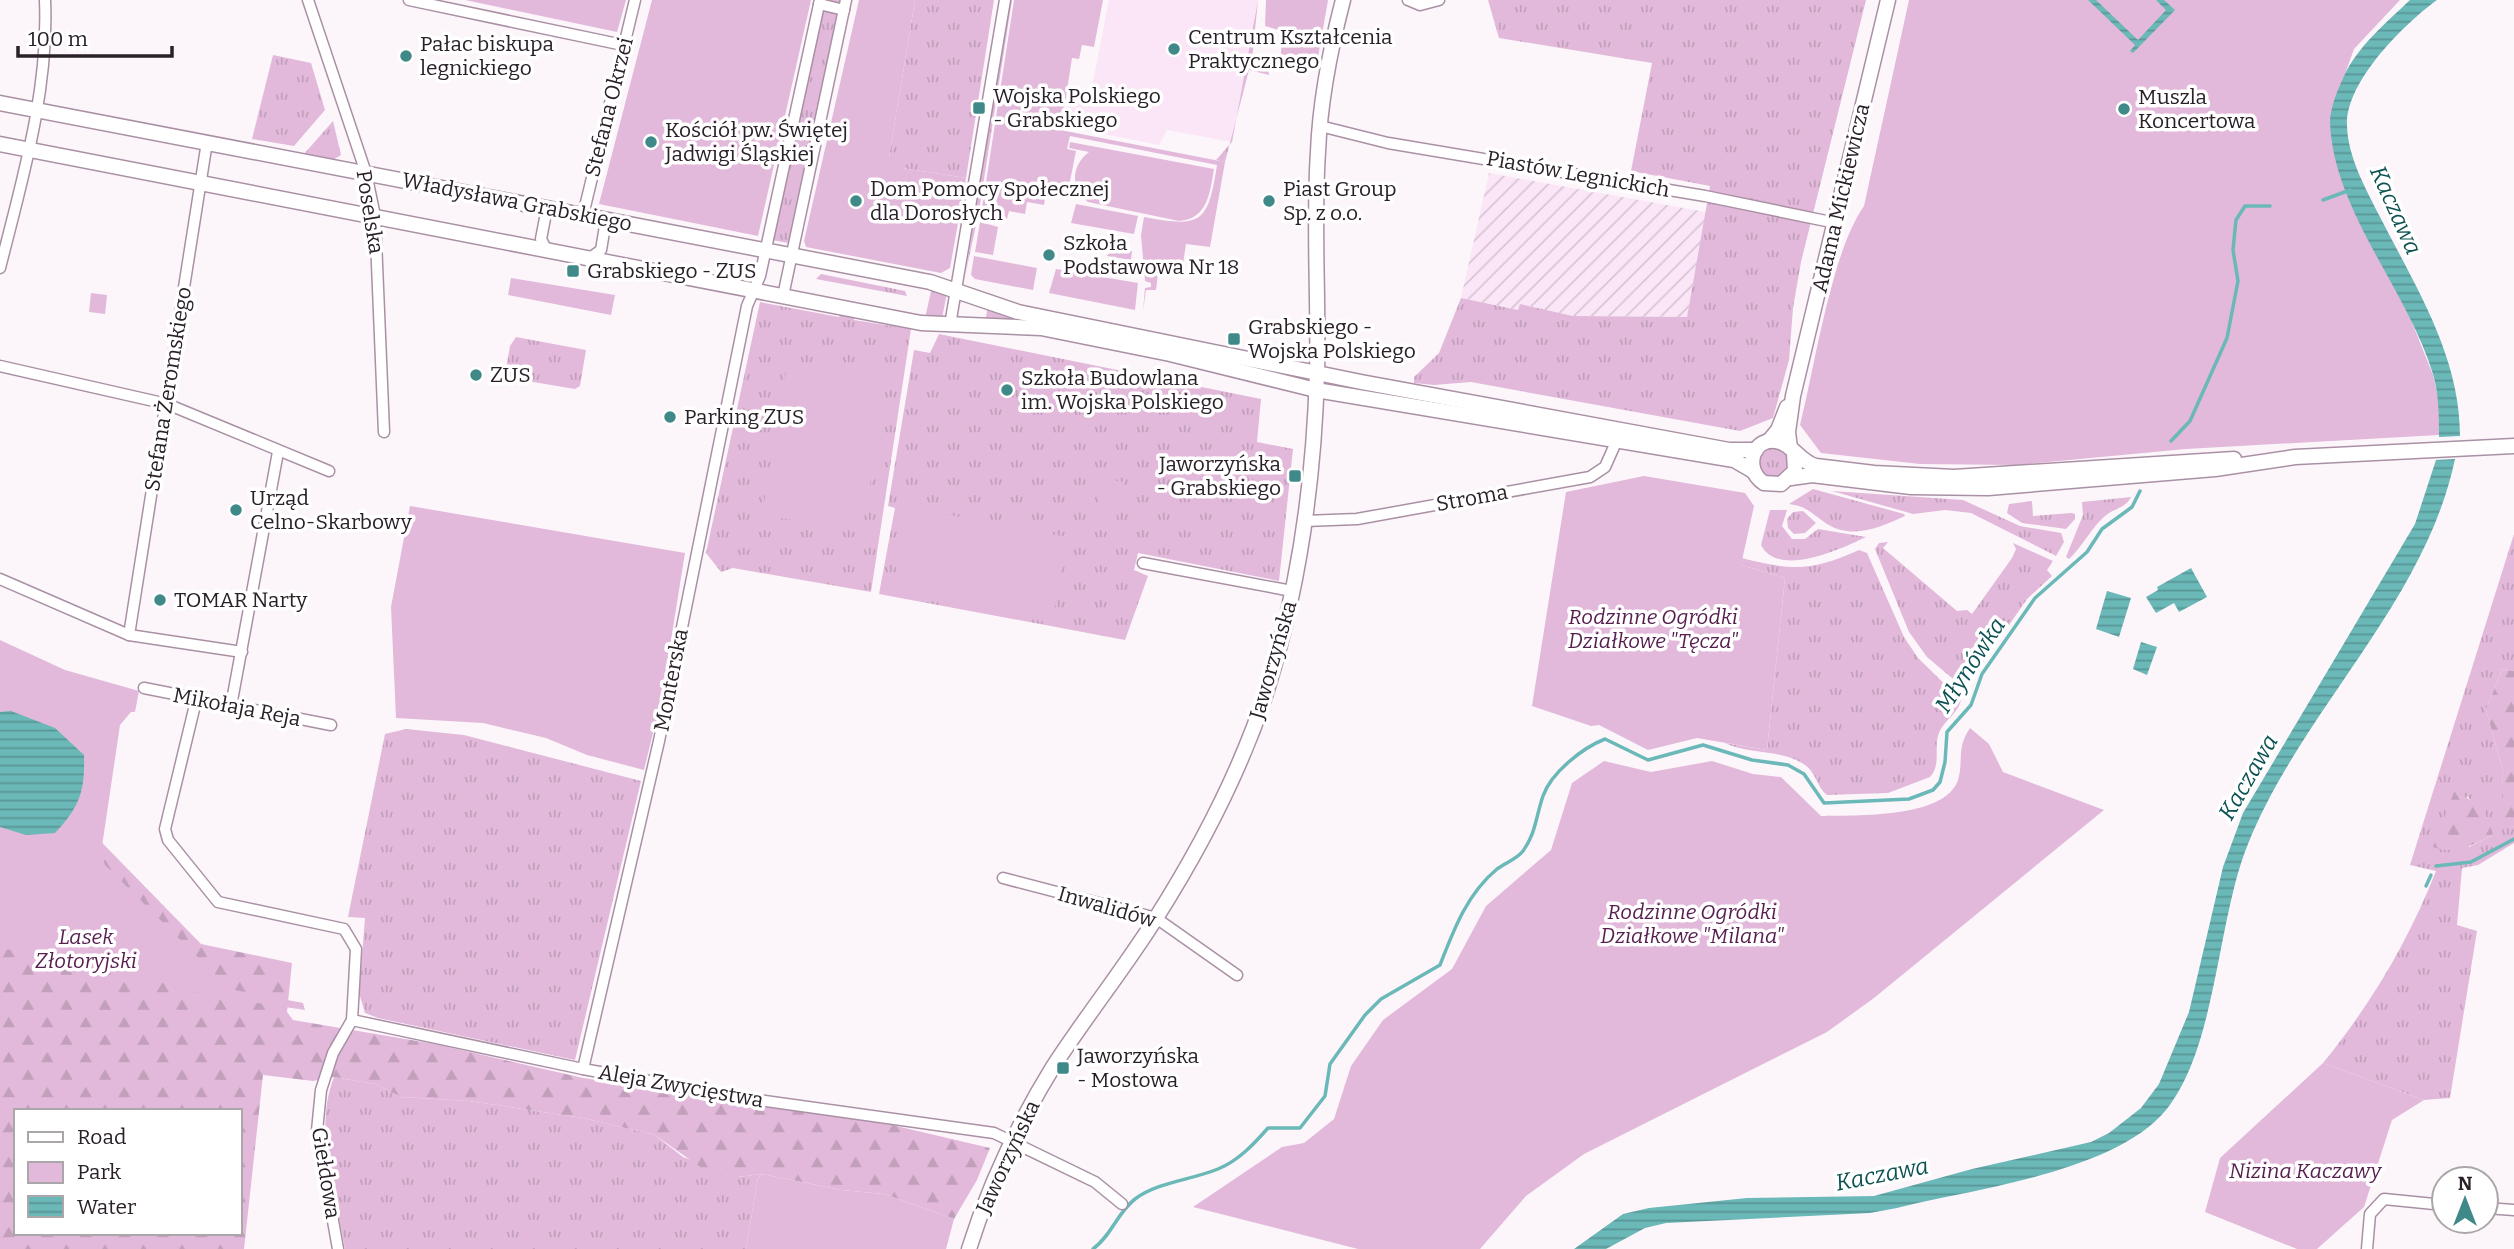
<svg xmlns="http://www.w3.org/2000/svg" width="2514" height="1249" font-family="Bitter,serif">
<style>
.built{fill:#fbe6f7}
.industrial{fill:url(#industrial-furrows)}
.grass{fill:url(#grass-tufts);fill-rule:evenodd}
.forest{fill:url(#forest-firs);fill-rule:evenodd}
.green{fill:#e2b9da}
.water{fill:url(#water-rules)}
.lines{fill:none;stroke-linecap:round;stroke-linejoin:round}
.stream{stroke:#6bb8b8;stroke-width:3.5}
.minor-casing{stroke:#aa90a5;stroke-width:13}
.tertiary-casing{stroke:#aa90a5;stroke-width:17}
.minor{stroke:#fff;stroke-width:10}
.tertiary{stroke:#fff;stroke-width:14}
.poi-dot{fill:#408989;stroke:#fff;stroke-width:2.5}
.labels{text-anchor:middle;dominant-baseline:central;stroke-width:7;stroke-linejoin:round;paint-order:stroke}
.poi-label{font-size:21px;fill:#2a2028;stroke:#fff;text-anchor:start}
.street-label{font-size:21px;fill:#2a2028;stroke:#fff}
.park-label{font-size:21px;font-style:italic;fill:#561e4f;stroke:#fff}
.water-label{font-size:23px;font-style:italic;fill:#0d5253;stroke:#fff}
</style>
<defs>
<pattern id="industrial-furrows" width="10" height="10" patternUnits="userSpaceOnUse" patternTransform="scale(1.75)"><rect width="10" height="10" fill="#fbe6f7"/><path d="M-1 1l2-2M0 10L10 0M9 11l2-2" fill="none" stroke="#d7c5d4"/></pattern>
<pattern id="grass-tufts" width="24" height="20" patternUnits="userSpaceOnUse" patternTransform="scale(1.75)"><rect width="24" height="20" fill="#e2b9da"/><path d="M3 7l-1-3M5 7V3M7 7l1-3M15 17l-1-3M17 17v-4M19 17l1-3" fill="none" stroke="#c29fbb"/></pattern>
<pattern id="forest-firs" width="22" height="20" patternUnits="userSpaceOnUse" patternTransform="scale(1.75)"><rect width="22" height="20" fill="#e2b9da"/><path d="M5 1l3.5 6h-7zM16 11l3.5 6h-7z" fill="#c29fbb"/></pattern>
<pattern id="water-rules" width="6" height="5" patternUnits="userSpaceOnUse" patternTransform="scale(1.75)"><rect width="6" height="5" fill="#6bb8b8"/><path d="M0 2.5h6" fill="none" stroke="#589596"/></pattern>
</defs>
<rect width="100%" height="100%" fill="#fcf6fb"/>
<polygon class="built" points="1109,0 1258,0 1232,142 1167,130 1159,145 1063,126 1069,100 1090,97"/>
<polygon class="industrial" points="1489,173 1706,212 1687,317 1573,316 1520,304 1518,310 1461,298"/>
<g class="grass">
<polygon points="824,0 841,0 788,243 772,240"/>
<polygon points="915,0 994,0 966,178 902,168 889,157"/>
<polygon points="1009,0 1012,0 979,211 966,272"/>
<polygon points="1258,0 1252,60 1268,66 1269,75 1249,70 1225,162 1216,160 1232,142"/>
<polygon points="1488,0 1866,0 1801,262 1793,308 1789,360 1773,418 1740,431 1471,382 1434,385 1414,383 1414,377 1439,353 1461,298 1518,310 1520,304 1573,316 1687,317 1710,186 1631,171 1652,63 1499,38"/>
<polygon points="273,55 311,63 325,110 294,146 252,139"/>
<polygon points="333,121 341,155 333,160 304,154"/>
<polygon points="821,274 905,291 907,296 816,279"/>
<polygon points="932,287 947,293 942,318 925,318"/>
<polygon points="760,302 839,317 840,314 854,317 854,320 911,329 871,592 733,568 721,572 706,553"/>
<polygon points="988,306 1020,318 1019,322 985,322"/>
<polygon points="939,334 1261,399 1257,442 1293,449 1279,581 1138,553 1134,570 1148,576 1125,640 879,594 895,508 888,506 914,350 930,353"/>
<polygon points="516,337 586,350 580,386 575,389 509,378 505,374 510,346"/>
<circle cx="1775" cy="463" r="15"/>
<path d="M 1813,489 L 1904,514 L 1905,516 C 1881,527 1853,540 1827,524 C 1812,514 1807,506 1789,504 Z"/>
<polygon points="1832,491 1963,500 2020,526 2061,533 2064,542 2056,556 1971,513 1945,510 1913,514"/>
<path d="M 2131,497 C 2125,509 2114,508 2105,516 C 2091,528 2083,546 2069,559 L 2066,557 L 2083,515 L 2082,502 Z"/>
<polygon points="2032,501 2033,516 2071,513 2075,514 2075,519 2066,529 2022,523 2007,513 2009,504"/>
<path d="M 1770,510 L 1787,510 L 1782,526 L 1792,539 L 1805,539 L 1818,529 L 1866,537 C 1843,548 1778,579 1761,545 Z"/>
<polygon points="1803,511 1816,523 1805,533 1794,534 1788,528 1787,519 1793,512"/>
<path d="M 2514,534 L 2514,671 L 2502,669 L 2486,710 L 2502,767 L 2505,829 L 2514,826 L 2514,843 L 2478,865 L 2462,868 L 2457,925 L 2477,931 L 2450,1098 L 2424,1100 L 2323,1063 C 2371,1004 2408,942 2436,871 L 2410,865 ZM 2467,796 L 2486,817 L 2493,835 L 2469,847 Z"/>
<polygon points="1888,542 1883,548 1957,611 1967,610 1972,614 2012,558 2016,549 2013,543 2053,561 2047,570 2052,576 2027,599 1965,689 1927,657 1909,632 1875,549 1879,543"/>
<path d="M 1859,550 L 1867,553 L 1904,637 L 1918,658 L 1961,700 C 1957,715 1945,719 1939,733 C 1933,747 1942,764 1930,777 L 1888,793 L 1827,795 C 1817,788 1816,772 1805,765 C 1783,749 1750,755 1725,743 L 1767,750 L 1785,578 L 1741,565 L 1742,558 C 1792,571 1813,571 1859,550 Z"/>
<polygon points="406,729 464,735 641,781 575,1060 378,1018 365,1013 359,993 365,918 348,917 385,734"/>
<path d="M 334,1077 L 375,1084 L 401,1097 L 469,1101 L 583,1118 L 655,1135 L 683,1157 L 737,1177 L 762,1174 L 758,1178 L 746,1249 L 345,1249 C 336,1194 313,1131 334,1077 Z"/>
</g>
<g class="forest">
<polygon points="2502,669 2514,671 2514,826 2504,830 2502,767 2486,710"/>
<path d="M 2454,792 C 2474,798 2489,815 2493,835 C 2473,845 2455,855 2433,847 Z"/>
<path d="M 73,813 L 201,944 L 292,963 L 287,1012 L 293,1020 L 435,1044 L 583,1078 L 892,1125 L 990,1148 L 977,1180 L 954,1219 L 884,1194 L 841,1190 L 762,1174 L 737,1177 L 710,1174 L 655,1135 L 583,1118 L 469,1101 L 401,1097 L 375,1084 L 334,1077 L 313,1081 L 263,1075 L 244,1249 L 0,1249 L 0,827 ZM 16,1111 L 240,1111 L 240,1233 L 16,1233 Z"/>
</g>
<g class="green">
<polygon points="465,0 626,0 617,32"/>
<polygon points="652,0 811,0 758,236 599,204"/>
<polygon points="859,0 915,0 889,157 902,160 902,168 966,178 950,268 941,273 806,247 804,241"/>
<path d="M 1014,0 L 1103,0 L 1094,47 L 1082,45 L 1079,59 L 1072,58 L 1062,123 L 1055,122 L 1055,129 L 1225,162 L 1210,247 L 1186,244 L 1181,277 L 1158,273 L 1156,290 L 1146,290 L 1143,311 L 1145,288 L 1151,287 L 1151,283 L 1145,281 L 1141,235 L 1144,217 C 1202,228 1208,223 1217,165 L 1070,136 L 1067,149 L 1076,151 L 1067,196 L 1046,192 L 1044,205 L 1027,202 L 1025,214 L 1009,211 L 1007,219 L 981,215 Z"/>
<polygon points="1266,0 1328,0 1317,63 1281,54 1282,31 1265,26"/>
<path d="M 1909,0 L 2400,0 L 2354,49 L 2331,113 L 2351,199 L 2411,320 L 2433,375 L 2439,402 L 2439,435 L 2186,449 L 2015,465 L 1920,464 L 1821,453 L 1800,425 C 1815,366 1831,253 1864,206 Z"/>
<path d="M 1070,142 L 1214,169 C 1210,192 1208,219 1179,221 L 1088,202 C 1070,188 1071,166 1089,152 L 1069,148 Z"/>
<polygon points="1076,204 1138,216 1134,234 1071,223"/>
<polygon points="980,222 998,227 993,255 975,252"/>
<polygon points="1113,248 1132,251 1131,260 1107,256"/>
<polygon points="974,256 1037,268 1033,290 975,279 971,275"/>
<polygon points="1056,269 1138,283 1135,310 1049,293"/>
<polygon points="511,278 615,295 611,315 508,295"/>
<polygon points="91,293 107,295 105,314 89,312"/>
<polygon points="788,360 888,376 862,531 762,515"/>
<polygon points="1644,476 1745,493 1754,506 1741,565 1785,578 1767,750 1697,738 1648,750 1599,725 1591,726 1532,706 1566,492"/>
<polygon points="1102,478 1123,482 1116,520 1095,516"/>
<polygon points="410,506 685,553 662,696 644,770 587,755 546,738 483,723 396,718 391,607"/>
<polygon points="907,507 1067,537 1052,623 892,594"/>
<polygon points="0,640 65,670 139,691 135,712 131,712 120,725 101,853 105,865 230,989 303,1003 305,1010 217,997 79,962 0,948"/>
<path d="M 1970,728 L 1989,744 L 2003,772 L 2104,810 L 1874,998 L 1827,1032 L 1584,1154 L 1526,1196 L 1480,1249 L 1358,1249 L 1193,1207 L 1282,1147 L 1304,1143 L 1334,1119 L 1351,1066 L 1383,1020 L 1452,969 L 1486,906 L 1551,850 L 1572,783 L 1604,761 L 1651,772 L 1712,761 L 1753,774 L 1781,777 L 1821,816 C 1854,815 1945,819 1958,780 C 1964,759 1956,749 1970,728 Z"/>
<polygon points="2323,1063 2424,1100 2392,1120 2364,1207 2317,1249 2297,1249 2205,1212 2220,1158"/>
<polygon points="762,1174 841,1190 884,1194 954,1219 946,1249 746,1249 758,1178"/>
</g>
<g class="water">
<polygon points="2088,0 2096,0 2138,40 2166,10 2156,0 2164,0 2175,10 2133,53 2130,51 2135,45"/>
<path d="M 2410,0 L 2437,0 C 2404,24 2345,82 2347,126 C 2348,157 2365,187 2379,215 C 2415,286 2460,355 2460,436 L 2439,437 C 2439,416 2439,395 2433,374 C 2408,291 2333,210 2330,122 C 2330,108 2338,89 2344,76 C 2358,46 2386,23 2410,0 Z"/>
<path d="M 2455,459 C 2425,603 2301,711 2248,844 C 2217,919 2217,1047 2166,1110 C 2115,1172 1974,1189 1897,1208 L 1870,1213 L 1666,1223 L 1645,1228 L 1606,1249 L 1574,1249 L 1623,1214 L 1649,1208 L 1747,1198 L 1874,1196 L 1972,1169 L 2091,1142 L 2109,1133 L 2141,1108 L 2159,1084 L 2189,1012 L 2223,867 L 2243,813 L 2415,524 L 2436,460 Z"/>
<polygon points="2191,568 2207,597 2179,612 2174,603 2156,613 2146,597 2158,590 2157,587"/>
<polygon points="2107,591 2131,598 2119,637 2096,629"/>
<polygon points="2141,642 2157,647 2147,675 2133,669"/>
<path d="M 11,711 L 55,728 L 84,755 C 85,791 80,806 55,833 L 26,835 L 0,827 L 0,712 Z"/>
</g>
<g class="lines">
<g class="stream">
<polyline points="2323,200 2350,190"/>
<polyline points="2171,441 2190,421 2227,338 2238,281 2233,250 2236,220 2245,206 2270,206"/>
<polyline points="2436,866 2471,862 2514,839"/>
<polyline points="2426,886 2431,875"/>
<path d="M 1093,1249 C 1112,1235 1117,1213 1135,1199 C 1158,1182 1191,1180 1218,1169 C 1238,1161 1254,1144 1268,1128 L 1300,1128 L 1325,1096 L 1330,1064 L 1365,1015 L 1381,999 L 1440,965 C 1454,929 1467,894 1497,869 C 1505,863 1517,859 1523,851 C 1536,833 1536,816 1543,796 C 1551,773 1582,748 1605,739 L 1648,760 L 1703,745 L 1752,760 L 1788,765 L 1804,774 L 1824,803 L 1909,799 L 1933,790 L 1940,782 L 1945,762 L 1947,732 L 1971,705 L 1982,674 L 2035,598 L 2087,552 L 2102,529 L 2132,507 L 2140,491"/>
</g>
<g class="minor-casing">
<g id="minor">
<polyline points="308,0 366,173 375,216 384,432"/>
<polyline points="409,0 623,45"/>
<polyline points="1408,0 1420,5 1439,0"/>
<polyline points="819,4 844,10"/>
<polyline points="1320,126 1388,143 1705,196 1836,223"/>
<polyline points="583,215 635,0"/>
<polyline points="546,249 541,239 546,213 553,209"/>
<polyline points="590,258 601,250 605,226 600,218"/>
<path d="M 0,268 C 22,180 49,91 45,0"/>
<polyline points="783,296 846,0"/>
<polyline points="950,325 1005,0"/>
<polyline points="0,366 167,404 329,471"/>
<polyline points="1305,521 1357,519 1590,477 1605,467 1617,440"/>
<polyline points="1143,563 1292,591"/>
<polyline points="0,579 129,635 242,652"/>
<polyline points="129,635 207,142"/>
<polyline points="144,688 331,725"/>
<polyline points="205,700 195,705 165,829 168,840 218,902 344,929 356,949 352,1020 333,1053 321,1090 317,1131 338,1249"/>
<polyline points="231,706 278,452"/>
<polyline points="1003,878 1156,918 1237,975"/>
<polyline points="352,1020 583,1069 737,1097 994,1133 1095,1182 1122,1204"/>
<polyline points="583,1069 659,741 747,306 760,276 820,0"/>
<polyline points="2486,1208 2514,1210"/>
<polyline points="2367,1249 2370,1214 2384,1199 2444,1205"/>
</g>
</g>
<g class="tertiary-casing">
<g id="tertiary">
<polyline points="0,103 930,282 1018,312 1361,382 1729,450 1756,450"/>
<polyline points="0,144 921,323 1041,328 1170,354 1316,390 1734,460 1753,471"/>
<polyline points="1769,441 1778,430 1787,407"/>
<polyline points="1790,448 1788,432 1793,396 1888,0"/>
<path d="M 1794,453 L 1795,471 L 1781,484 L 1764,483 C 1742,469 1753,434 1780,442 C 1794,446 1800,462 1816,466 L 1874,473 L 1954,477 L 2234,459"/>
<polyline points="1791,478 1812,475 1911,487 1988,488 2215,469 2295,457 2514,446"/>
<path d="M 969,1249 C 989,1185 1018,1124 1053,1067 C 1086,1016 1124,969 1156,918 C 1201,847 1241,770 1267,690 C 1299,588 1314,480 1317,373 C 1319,299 1313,225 1318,152 C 1320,101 1330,50 1343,0"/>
</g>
</g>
<use href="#minor" class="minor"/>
<use href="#tertiary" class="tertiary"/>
</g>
<g class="poi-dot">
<circle cx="1174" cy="49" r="7"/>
<circle cx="406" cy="56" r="7"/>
<rect x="972" y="101" width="14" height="14" rx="3.5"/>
<circle cx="2124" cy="109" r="7"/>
<circle cx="651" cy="142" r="7"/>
<circle cx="856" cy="201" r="7"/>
<circle cx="1269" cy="201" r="7"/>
<circle cx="1049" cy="255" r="7"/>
<rect x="566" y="264" width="14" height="14" rx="3.5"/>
<rect x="1227" y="332" width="14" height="14" rx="3.5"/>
<circle cx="476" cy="375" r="7"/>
<circle cx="1007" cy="390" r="7"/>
<circle cx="670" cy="417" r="7"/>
<rect x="1288" y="469" width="14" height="14" rx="3.5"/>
<circle cx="236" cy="510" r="7"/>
<circle cx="160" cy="600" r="7"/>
<rect x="1056" y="1061" width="14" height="14" rx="3.5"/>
</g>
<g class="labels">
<g class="poi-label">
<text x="1188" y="37">Centrum Kształcenia<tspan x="1188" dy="24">Praktycznego</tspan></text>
<text x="420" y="44">Pałac biskupa<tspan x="420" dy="24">legnickiego</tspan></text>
<text x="993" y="96">Wojska Polskiego<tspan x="993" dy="24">- Grabskiego</tspan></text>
<text x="2138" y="97">Muszla<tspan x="2138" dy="24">Koncertowa</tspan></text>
<text x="665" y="130">Kościół pw. Świętej<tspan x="665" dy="24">Jadwigi Śląskiej</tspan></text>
<text x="870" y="189">Dom Pomocy Społecznej<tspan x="870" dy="24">dla Dorosłych</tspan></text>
<text x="1283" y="189">Piast Group<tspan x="1283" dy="24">Sp. z o.o.</tspan></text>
<text x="1063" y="243">Szkoła<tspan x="1063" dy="24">Podstawowa Nr 18</tspan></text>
<text x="587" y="271">Grabskiego - ZUS</text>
<text x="1248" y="327">Grabskiego -<tspan x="1248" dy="24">Wojska Polskiego</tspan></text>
<text x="490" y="375">ZUS</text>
<text x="1021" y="378">Szkoła Budowlana<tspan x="1021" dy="24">im. Wojska Polskiego</tspan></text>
<text x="684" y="417">Parking ZUS</text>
<text x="1281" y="464" text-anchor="end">Jaworzyńska<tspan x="1281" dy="24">- Grabskiego</tspan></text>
<text x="250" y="498">Urząd<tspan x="250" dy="24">Celno-Skarbowy</tspan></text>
<text x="174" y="600">TOMAR Narty</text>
<text x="1077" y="1056">Jaworzyńska<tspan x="1077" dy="24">- Mostowa</tspan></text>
</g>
<g class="street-label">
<text transform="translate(609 107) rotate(-76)">Stefana Okrzei</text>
<text transform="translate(1578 174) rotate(10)">Piastów Legnickich</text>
<text transform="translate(1841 198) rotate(-77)">Adama Mickiewicza</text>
<text transform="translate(517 202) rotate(11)">Władysława Grabskiego</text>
<text transform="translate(370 212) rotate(81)">Poselska</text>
<text transform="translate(168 389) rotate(-81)">Stefana Żeromskiego</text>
<text transform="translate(1472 498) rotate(-10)">Stroma</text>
<text transform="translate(1273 660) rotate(-74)">Jaworzyńska</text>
<text transform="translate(671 680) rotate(-79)">Monterska</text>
<text transform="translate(237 707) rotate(11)">Mikołaja Reja</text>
<text transform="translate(1107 907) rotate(16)">Inwalidów</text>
<text transform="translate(681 1086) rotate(10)">Aleja Zwycięstwa</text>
<text transform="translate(1008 1157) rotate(-65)">Jaworzyńska</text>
<text transform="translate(326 1173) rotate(81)">Giełdowa</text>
</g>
<g class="park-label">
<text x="1653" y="617">Rodzinne Ogródki<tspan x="1653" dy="24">Działkowe "Tęcza"</tspan></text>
<text x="1692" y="912">Rodzinne Ogródki<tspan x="1692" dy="24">Działkowe "Milana"</tspan></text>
<text x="86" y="937">Lasek<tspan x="86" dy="24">Złotoryjski</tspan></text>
<text x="2305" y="1171">Nizina Kaczawy</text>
</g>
<g class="water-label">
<text transform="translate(2396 210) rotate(66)">Kaczawa</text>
<text transform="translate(1970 665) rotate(-57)">Młynówka</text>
<text transform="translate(2248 777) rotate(-60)">Kaczawa</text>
<text transform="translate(1882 1174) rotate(-11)">Kaczawa</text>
</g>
</g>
<rect x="14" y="1109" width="228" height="126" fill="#ffffff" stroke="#aaa6a9" stroke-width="2"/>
<rect x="28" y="1132" width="35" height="10" fill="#ffffff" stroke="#aaa6a9" stroke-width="2"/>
<text x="77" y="1144" font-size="21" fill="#2a2028">Road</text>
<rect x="28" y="1162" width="35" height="21" fill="#e2b9da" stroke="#aaa6a9" stroke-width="2"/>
<text x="77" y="1179" font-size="21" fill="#2a2028">Park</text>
<rect x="28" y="1196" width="35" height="21" fill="url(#water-rules)" stroke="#aaa6a9" stroke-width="2"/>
<text x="77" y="1214" font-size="21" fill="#2a2028">Water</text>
<g transform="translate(2465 1200)"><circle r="33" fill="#ffffff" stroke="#aaa6a9" stroke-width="2"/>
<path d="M0-5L12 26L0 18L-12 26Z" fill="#408989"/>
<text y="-10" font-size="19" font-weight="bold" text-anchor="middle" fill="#2a2028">N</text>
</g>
<path d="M18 46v10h154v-10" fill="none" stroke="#2a2028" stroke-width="3.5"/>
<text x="28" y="46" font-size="21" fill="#2a2028" stroke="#ffffff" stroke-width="5" paint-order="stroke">100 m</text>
</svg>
